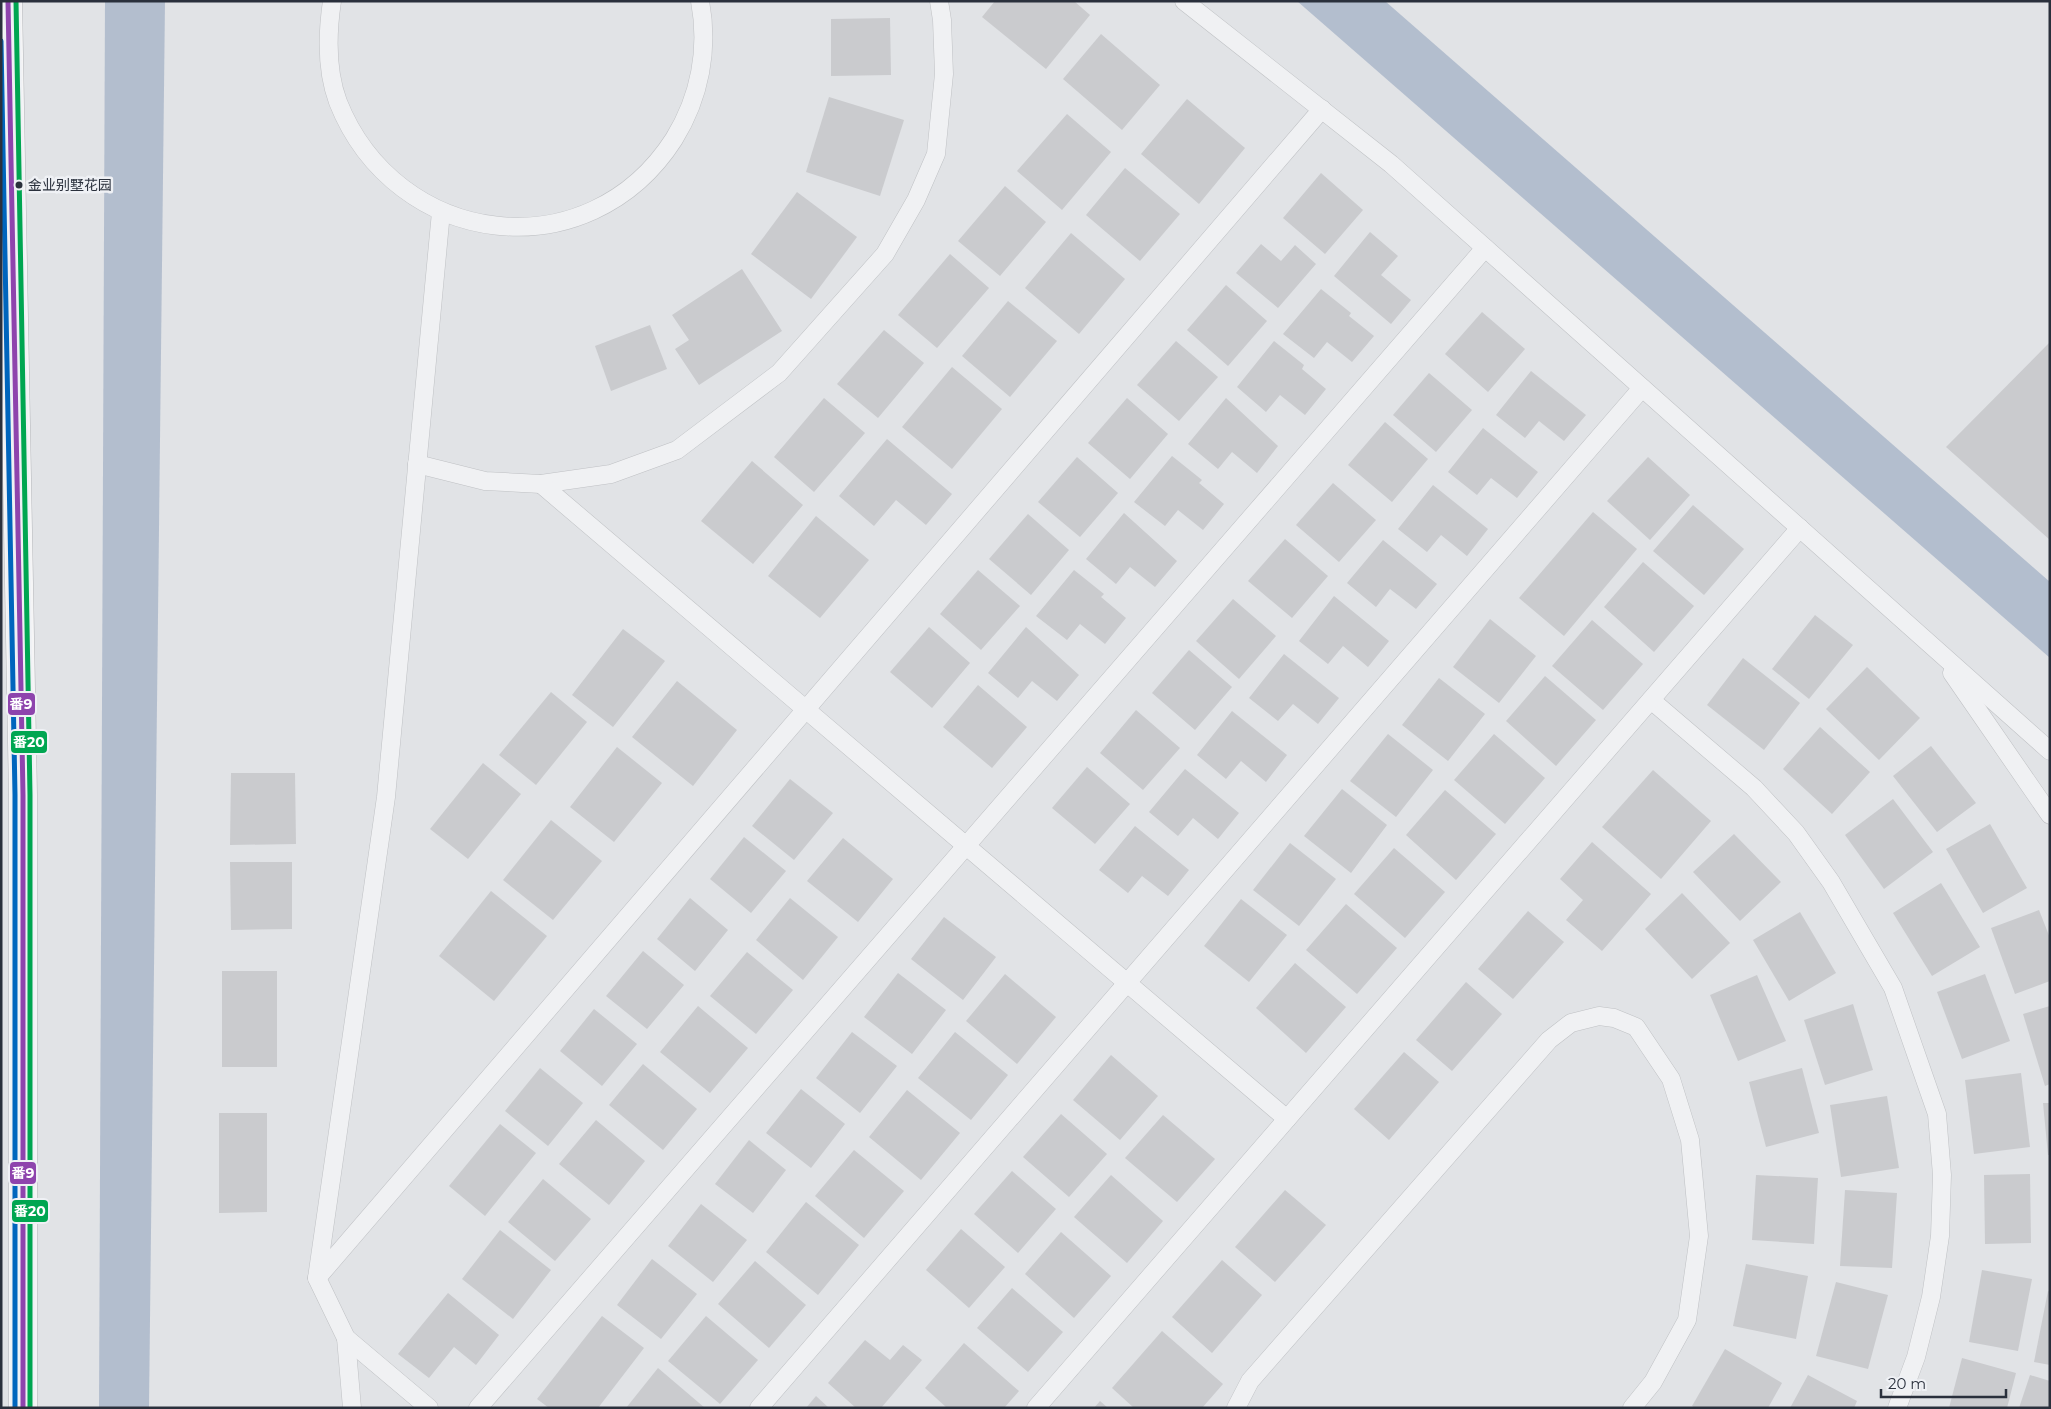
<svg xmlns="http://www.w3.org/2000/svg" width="2051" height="1409" font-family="Montserrat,'Noto Sans SC',sans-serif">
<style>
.water{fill:#b3bece}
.building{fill:#cacbce}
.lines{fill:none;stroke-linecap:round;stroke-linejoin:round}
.service-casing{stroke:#bfc1c4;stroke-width:19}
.trunk-casing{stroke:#b4b6ba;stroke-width:29}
.service{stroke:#f0f1f3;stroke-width:18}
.trunk{stroke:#f5f5f6;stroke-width:28}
.bus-1-casing{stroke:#eff1f5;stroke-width:9}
.bus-2-casing{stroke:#eff1f5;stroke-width:9}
.bus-3-casing{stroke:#eff1f5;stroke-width:9}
.bus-1{stroke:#8e44ad;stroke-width:5}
.bus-2{stroke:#0065bd;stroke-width:5}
.bus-3{stroke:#00a651;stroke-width:5}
.bus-dot{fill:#2a303c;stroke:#eff1f5;stroke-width:2}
.labels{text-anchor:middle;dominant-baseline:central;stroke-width:5;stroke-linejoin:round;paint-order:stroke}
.bus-label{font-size:14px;fill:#2a303c;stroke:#eff1f5;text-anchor:start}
.line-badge{stroke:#eff1f5;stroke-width:2}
.badge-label{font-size:14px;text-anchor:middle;font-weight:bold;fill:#fff}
</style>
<rect width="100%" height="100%" fill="#e1e3e6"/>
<g class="water">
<polygon points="105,1 165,1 149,1408 99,1408"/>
<polygon points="1297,1 1385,1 2050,582 2050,658"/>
</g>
<g class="building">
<polygon points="995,1 1074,1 1090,15 1046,69 982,17"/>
<polygon points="890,18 891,75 831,76 831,19"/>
<polygon points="1101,34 1160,85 1122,130 1063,79"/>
<polygon points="829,97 904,120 880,196 806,172"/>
<polygon points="1187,99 1245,148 1199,204 1141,154"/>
<polygon points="1067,114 1111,152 1062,210 1017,171"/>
<polygon points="1125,168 1180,214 1140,261 1086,215"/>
<polygon points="1321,173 1363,210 1325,254 1283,218"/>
<polygon points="1005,186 1046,222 1000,276 958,241"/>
<polygon points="797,192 857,237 811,299 751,254"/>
<polygon points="1370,232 1398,256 1381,275 1411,300 1391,324 1334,276"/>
<polygon points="1071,233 1125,279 1079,334 1025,288"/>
<polygon points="1261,244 1281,261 1295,245 1316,264 1278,308 1236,273"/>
<polygon points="950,254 989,288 937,348 898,315"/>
<polygon points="742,269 782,331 699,385 675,349 689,340 672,315"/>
<polygon points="1226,285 1267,321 1228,366 1187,330"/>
<polygon points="1321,289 1351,313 1349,316 1374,336 1352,362 1327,342 1314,358 1283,334"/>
<polygon points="1008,301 1057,341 1010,397 962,356"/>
<polygon points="1482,312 1525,349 1488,392 1445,354"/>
<polygon points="650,325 667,369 611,391 595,346"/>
<polygon points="884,330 924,363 878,418 837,384"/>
<polygon points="1176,341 1218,377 1179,421 1137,385"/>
<polygon points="1274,341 1304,365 1302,369 1326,389 1305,415 1280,395 1266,412 1237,387"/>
<polygon points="2050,342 2050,540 1946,447"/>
<polygon points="952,367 1002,409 952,469 902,427"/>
<polygon points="1531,371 1586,415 1564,441 1539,421 1525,438 1496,415"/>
<polygon points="1429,373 1472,410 1436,452 1393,415"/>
<polygon points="824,398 865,433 814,492 774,457"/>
<polygon points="1127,398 1168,434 1130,479 1088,443"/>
<polygon points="1226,398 1278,446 1257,473 1232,452 1218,469 1188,444"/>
<polygon points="1385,422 1428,459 1392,502 1348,465"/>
<polygon points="1483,428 1538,472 1517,498 1491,478 1477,495 1448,472"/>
<polygon points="887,439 952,494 926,525 896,500 874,526 839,496"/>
<polygon points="1172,456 1202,480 1199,483 1224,504 1203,530 1178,510 1165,526 1134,502"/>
<polygon points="1077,457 1118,493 1080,537 1038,502"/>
<polygon points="1648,457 1690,495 1650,540 1607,501"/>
<polygon points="752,461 803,505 753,564 701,521"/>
<polygon points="1333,483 1376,520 1339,562 1296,525"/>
<polygon points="1433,485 1488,529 1467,556 1441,535 1427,552 1398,529"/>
<polygon points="1693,505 1744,549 1704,595 1653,551"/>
<polygon points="1593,512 1637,549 1564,636 1519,598"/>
<polygon points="1124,513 1177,561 1155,587 1130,567 1116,584 1086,559"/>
<polygon points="1028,514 1069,550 1031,595 989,559"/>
<polygon points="816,516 869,560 820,618 768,576"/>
<polygon points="1285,539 1328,576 1292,618 1248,581"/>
<polygon points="1383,540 1437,584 1416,609 1390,589 1376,607 1347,583"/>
<polygon points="1643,562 1694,606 1654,652 1604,607"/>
<polygon points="978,570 1020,606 981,650 940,614"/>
<polygon points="1074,570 1104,594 1101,597 1126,618 1105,644 1080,624 1067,640 1036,616"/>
<polygon points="1334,596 1389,641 1368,667 1343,646 1328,664 1299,641"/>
<polygon points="1233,599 1276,636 1239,679 1196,641"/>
<polygon points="1815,615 1853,645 1809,699 1772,669"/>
<polygon points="1490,619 1536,656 1499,703 1453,667"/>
<polygon points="1592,620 1643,664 1603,710 1552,666"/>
<polygon points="929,627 970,663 932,708 890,672"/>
<polygon points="1026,627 1079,675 1057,701 1032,681 1018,698 988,673"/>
<polygon points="623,629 665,661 613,727 572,695"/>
<polygon points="1189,650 1232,687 1195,730 1152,693"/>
<polygon points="1284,654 1339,698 1318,724 1293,704 1278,721 1249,698"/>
<polygon points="1743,658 1800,703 1764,750 1707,705"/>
<polygon points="1867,667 1920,718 1879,760 1826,709"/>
<polygon points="1545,676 1596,720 1556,766 1506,721"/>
<polygon points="1439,678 1485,714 1448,761 1402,725"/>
<polygon points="677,681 737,730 693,786 632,737"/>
<polygon points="978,685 1027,727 992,768 943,727"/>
<polygon points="551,692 587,722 536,785 499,755"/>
<polygon points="1136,710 1180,748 1143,790 1100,753"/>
<polygon points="1232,711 1287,755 1266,782 1241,761 1226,779 1197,755"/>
<polygon points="1820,727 1870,772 1832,814 1783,769"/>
<polygon points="1388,734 1433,770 1396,817 1350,781"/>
<polygon points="1494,734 1545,778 1505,824 1454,780"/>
<polygon points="1931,746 1976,803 1937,832 1893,776"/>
<polygon points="617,747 662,783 614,842 570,807"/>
<polygon points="483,763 521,794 468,859 430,829"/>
<polygon points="1087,767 1130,804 1095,844 1052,808"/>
<polygon points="1185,769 1239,813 1218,839 1193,818 1178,836 1149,812"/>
<polygon points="1653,770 1711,821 1661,879 1602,827"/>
<polygon points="231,773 295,773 296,844 230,845"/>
<polygon points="790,779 833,813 794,860 752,826"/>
<polygon points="1342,789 1387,825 1351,873 1304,836"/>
<polygon points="1445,790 1496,834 1456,880 1406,835"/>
<polygon points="1893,799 1933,852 1884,889 1845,835"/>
<polygon points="551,820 602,861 553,920 503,880"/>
<polygon points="1990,824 2027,888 1983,913 1946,849"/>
<polygon points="1135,826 1189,870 1168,896 1142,876 1128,893 1099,870"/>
<polygon points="1734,834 1781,882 1740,921 1693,872"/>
<polygon points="744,837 786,871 751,913 710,879"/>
<polygon points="843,838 893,879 858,922 807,881"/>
<polygon points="1592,842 1651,894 1602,951 1566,920 1583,900 1560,879"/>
<polygon points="1290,843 1336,879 1299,926 1253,890"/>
<polygon points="1394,848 1445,892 1405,938 1354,894"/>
<polygon points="230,862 292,862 292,929 231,930"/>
<polygon points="1941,883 1980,947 1932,976 1893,913"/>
<polygon points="491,891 547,936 494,1001 439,956"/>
<polygon points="1682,893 1730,943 1692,979 1645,929"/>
<polygon points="690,898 728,930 695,971 657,939"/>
<polygon points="790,898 838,937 803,980 756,940"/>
<polygon points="1241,899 1287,935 1249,982 1204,946"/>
<polygon points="1346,904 1397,948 1357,994 1306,950"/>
<polygon points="2039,910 2050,938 2050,981 2015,994 1991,928"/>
<polygon points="1528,911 1564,942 1513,999 1478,969"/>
<polygon points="1800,912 1836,973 1789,1001 1753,940"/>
<polygon points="944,917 996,957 963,1000 911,959"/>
<polygon points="643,951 684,985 647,1029 606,996"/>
<polygon points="747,952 793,990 756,1034 710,996"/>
<polygon points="1295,963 1346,1007 1306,1053 1256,1008"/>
<rect x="222" y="971" width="55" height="96"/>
<polygon points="898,973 946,1010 912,1054 864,1017"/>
<polygon points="1005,974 1056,1017 1017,1064 966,1021"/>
<polygon points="1985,974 2010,1041 1962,1059 1937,992"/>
<polygon points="1757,975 1786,1041 1738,1061 1710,995"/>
<polygon points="1466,982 1502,1014 1452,1071 1416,1040"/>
<polygon points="1853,1004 1873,1070 1825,1085 1804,1020"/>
<polygon points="698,1006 748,1048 710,1093 660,1052"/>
<polygon points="2050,1006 2050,1084 2045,1086 2023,1014"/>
<polygon points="594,1009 637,1044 602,1086 560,1051"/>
<polygon points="852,1032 897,1066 860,1113 816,1078"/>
<polygon points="955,1032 1008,1075 971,1120 918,1078"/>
<polygon points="1404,1052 1439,1082 1389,1140 1354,1109"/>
<polygon points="1111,1055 1158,1096 1120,1140 1073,1100"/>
<polygon points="643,1064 697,1109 663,1150 609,1105"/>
<polygon points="540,1068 583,1103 548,1146 505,1111"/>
<polygon points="1802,1068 1819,1133 1766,1147 1749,1082"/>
<polygon points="2021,1073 2030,1147 1974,1154 1965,1080"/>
<polygon points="801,1089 845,1124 811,1168 766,1133"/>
<polygon points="907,1090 960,1133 921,1180 869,1137"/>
<polygon points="1887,1096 1899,1168 1841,1177 1830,1105"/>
<polygon points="2043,1103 2050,1103 2050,1155 2048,1155"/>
<polygon points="219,1113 267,1113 267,1212 219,1213"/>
<polygon points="1061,1114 1107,1154 1069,1197 1023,1157"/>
<polygon points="1163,1115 1215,1159 1177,1202 1125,1158"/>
<polygon points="596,1120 645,1161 609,1205 559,1164"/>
<polygon points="500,1124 536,1153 485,1216 449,1186"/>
<polygon points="749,1140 786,1170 753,1213 715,1184"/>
<polygon points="854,1150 904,1191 864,1238 815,1196"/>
<polygon points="1012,1171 1056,1209 1018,1253 974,1214"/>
<polygon points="2030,1174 2031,1243 1985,1244 1984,1175"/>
<polygon points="1111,1175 1163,1221 1127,1263 1074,1217"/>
<polygon points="1756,1175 1818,1178 1814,1244 1752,1240"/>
<polygon points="543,1179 591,1219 555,1261 508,1222"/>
<polygon points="1285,1190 1326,1225 1275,1282 1235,1247"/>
<polygon points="1845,1190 1897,1193 1892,1268 1840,1266"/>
<polygon points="806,1202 859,1245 818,1295 766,1252"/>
<polygon points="701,1204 747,1240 713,1282 668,1246"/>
<polygon points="961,1229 1005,1267 969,1308 926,1270"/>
<polygon points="500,1230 551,1270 513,1319 462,1279"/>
<polygon points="1061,1232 1111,1276 1074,1318 1025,1274"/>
<polygon points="652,1259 697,1294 661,1339 617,1305"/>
<polygon points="1222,1260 1262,1295 1212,1353 1172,1317"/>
<polygon points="755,1261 806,1305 769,1348 718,1304"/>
<polygon points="1746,1264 1808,1276 1796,1339 1733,1326"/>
<polygon points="1982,1270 2032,1279 2018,1351 1969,1342"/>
<polygon points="1836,1282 1888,1295 1868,1369 1816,1356"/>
<polygon points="1012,1288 1063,1332 1028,1372 977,1328"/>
<polygon points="2048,1291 2050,1292 2050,1365 2034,1362"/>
<polygon points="448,1293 499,1335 476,1365 454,1347 429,1378 398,1354"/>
<polygon points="602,1316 644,1348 598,1408 549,1408 537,1399"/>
<polygon points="706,1316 758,1360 720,1404 668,1361"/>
<polygon points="1162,1331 1223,1384 1202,1408 1134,1408 1112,1388"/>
<polygon points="865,1340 890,1360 903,1345 922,1360 881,1408 856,1408 828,1383"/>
<polygon points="964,1343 1019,1391 1004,1408 947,1408 925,1388"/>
<polygon points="1725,1349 1782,1383 1768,1408 1695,1408 1692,1406"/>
<polygon points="1962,1358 2016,1373 2007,1408 1949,1408"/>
<polygon points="658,1368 705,1408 626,1408"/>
<polygon points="1808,1375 1857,1401 1854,1408 1790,1408"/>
<polygon points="2030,1375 2050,1381 2050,1408 2019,1408"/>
<polygon points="816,1396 829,1408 806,1408"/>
<polygon points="1100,1401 1108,1408 1094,1408"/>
</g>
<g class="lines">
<g class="service-casing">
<g id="service">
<path d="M 332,1 C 327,35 326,70 338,102 C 396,248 588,273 674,139 C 700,97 709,49 700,1"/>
<polyline points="1184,1 1391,164 2050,751"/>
<polyline points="417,464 485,481 541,484 611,474 677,450 779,373 885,254 916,200 936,154 944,74 942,20 939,1"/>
<polyline points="541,484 1287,1119"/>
<polyline points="1952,673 2050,815"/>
<polyline points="1651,700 1754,788 1796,833 1831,882 1893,988 1937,1114 1942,1175 1940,1236 1931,1297 1916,1357 1897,1408"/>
<polyline points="317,1278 1322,109"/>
<polyline points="346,1338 352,1408"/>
<polyline points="429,1408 346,1338 317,1278 386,797 441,212"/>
<polyline points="478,1408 1485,248"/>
<polyline points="759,1408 1642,388"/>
<polyline points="1036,1408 1800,528"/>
<polyline points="1236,1408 1250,1381 1549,1040 1571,1023 1599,1016 1614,1018 1636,1027 1671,1079 1690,1140 1699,1236 1687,1320 1653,1382 1632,1408"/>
</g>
</g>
<g class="trunk-casing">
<polyline id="trunk" points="8,1 23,795 23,1408"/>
</g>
<use href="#service" class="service"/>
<use href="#trunk" class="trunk"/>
<g class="bus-1-casing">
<polyline id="bus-1" points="8,1 23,795 23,1408"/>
</g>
<g class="bus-2-casing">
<polyline id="bus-2" points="1,41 15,795 15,1408"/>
</g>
<g class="bus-3-casing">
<polyline id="bus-3" points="16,1 30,795 30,1408"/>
</g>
<use href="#bus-1" class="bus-1"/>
<use href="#bus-2" class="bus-2"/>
<use href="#bus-3" class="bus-3"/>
</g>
<circle class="bus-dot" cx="19" cy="185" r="4.5"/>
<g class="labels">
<g class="bus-label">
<text x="28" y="185">金业别墅花园</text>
</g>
</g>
<g class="line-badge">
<rect x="7" y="692" width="29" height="24" rx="5" fill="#8e44ad"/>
<rect x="10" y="730" width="38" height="24" rx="5" fill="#00a651"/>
<rect x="9" y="1161" width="28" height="24" rx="5" fill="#8e44ad"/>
<rect x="11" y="1199" width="38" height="24" rx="5" fill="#00a651"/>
</g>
<g class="badge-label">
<text x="21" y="709">番9</text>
<text x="29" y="747">番20</text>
<text x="23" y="1178">番9</text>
<text x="30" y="1216">番20</text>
</g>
<rect width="2051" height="1409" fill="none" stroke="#2a303c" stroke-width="5"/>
<path d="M1881 1389v8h125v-8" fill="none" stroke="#2a303c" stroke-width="2.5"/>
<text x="1888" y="1389" font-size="15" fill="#2a303c" stroke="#eff1f5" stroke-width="4" paint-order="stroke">20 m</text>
</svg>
